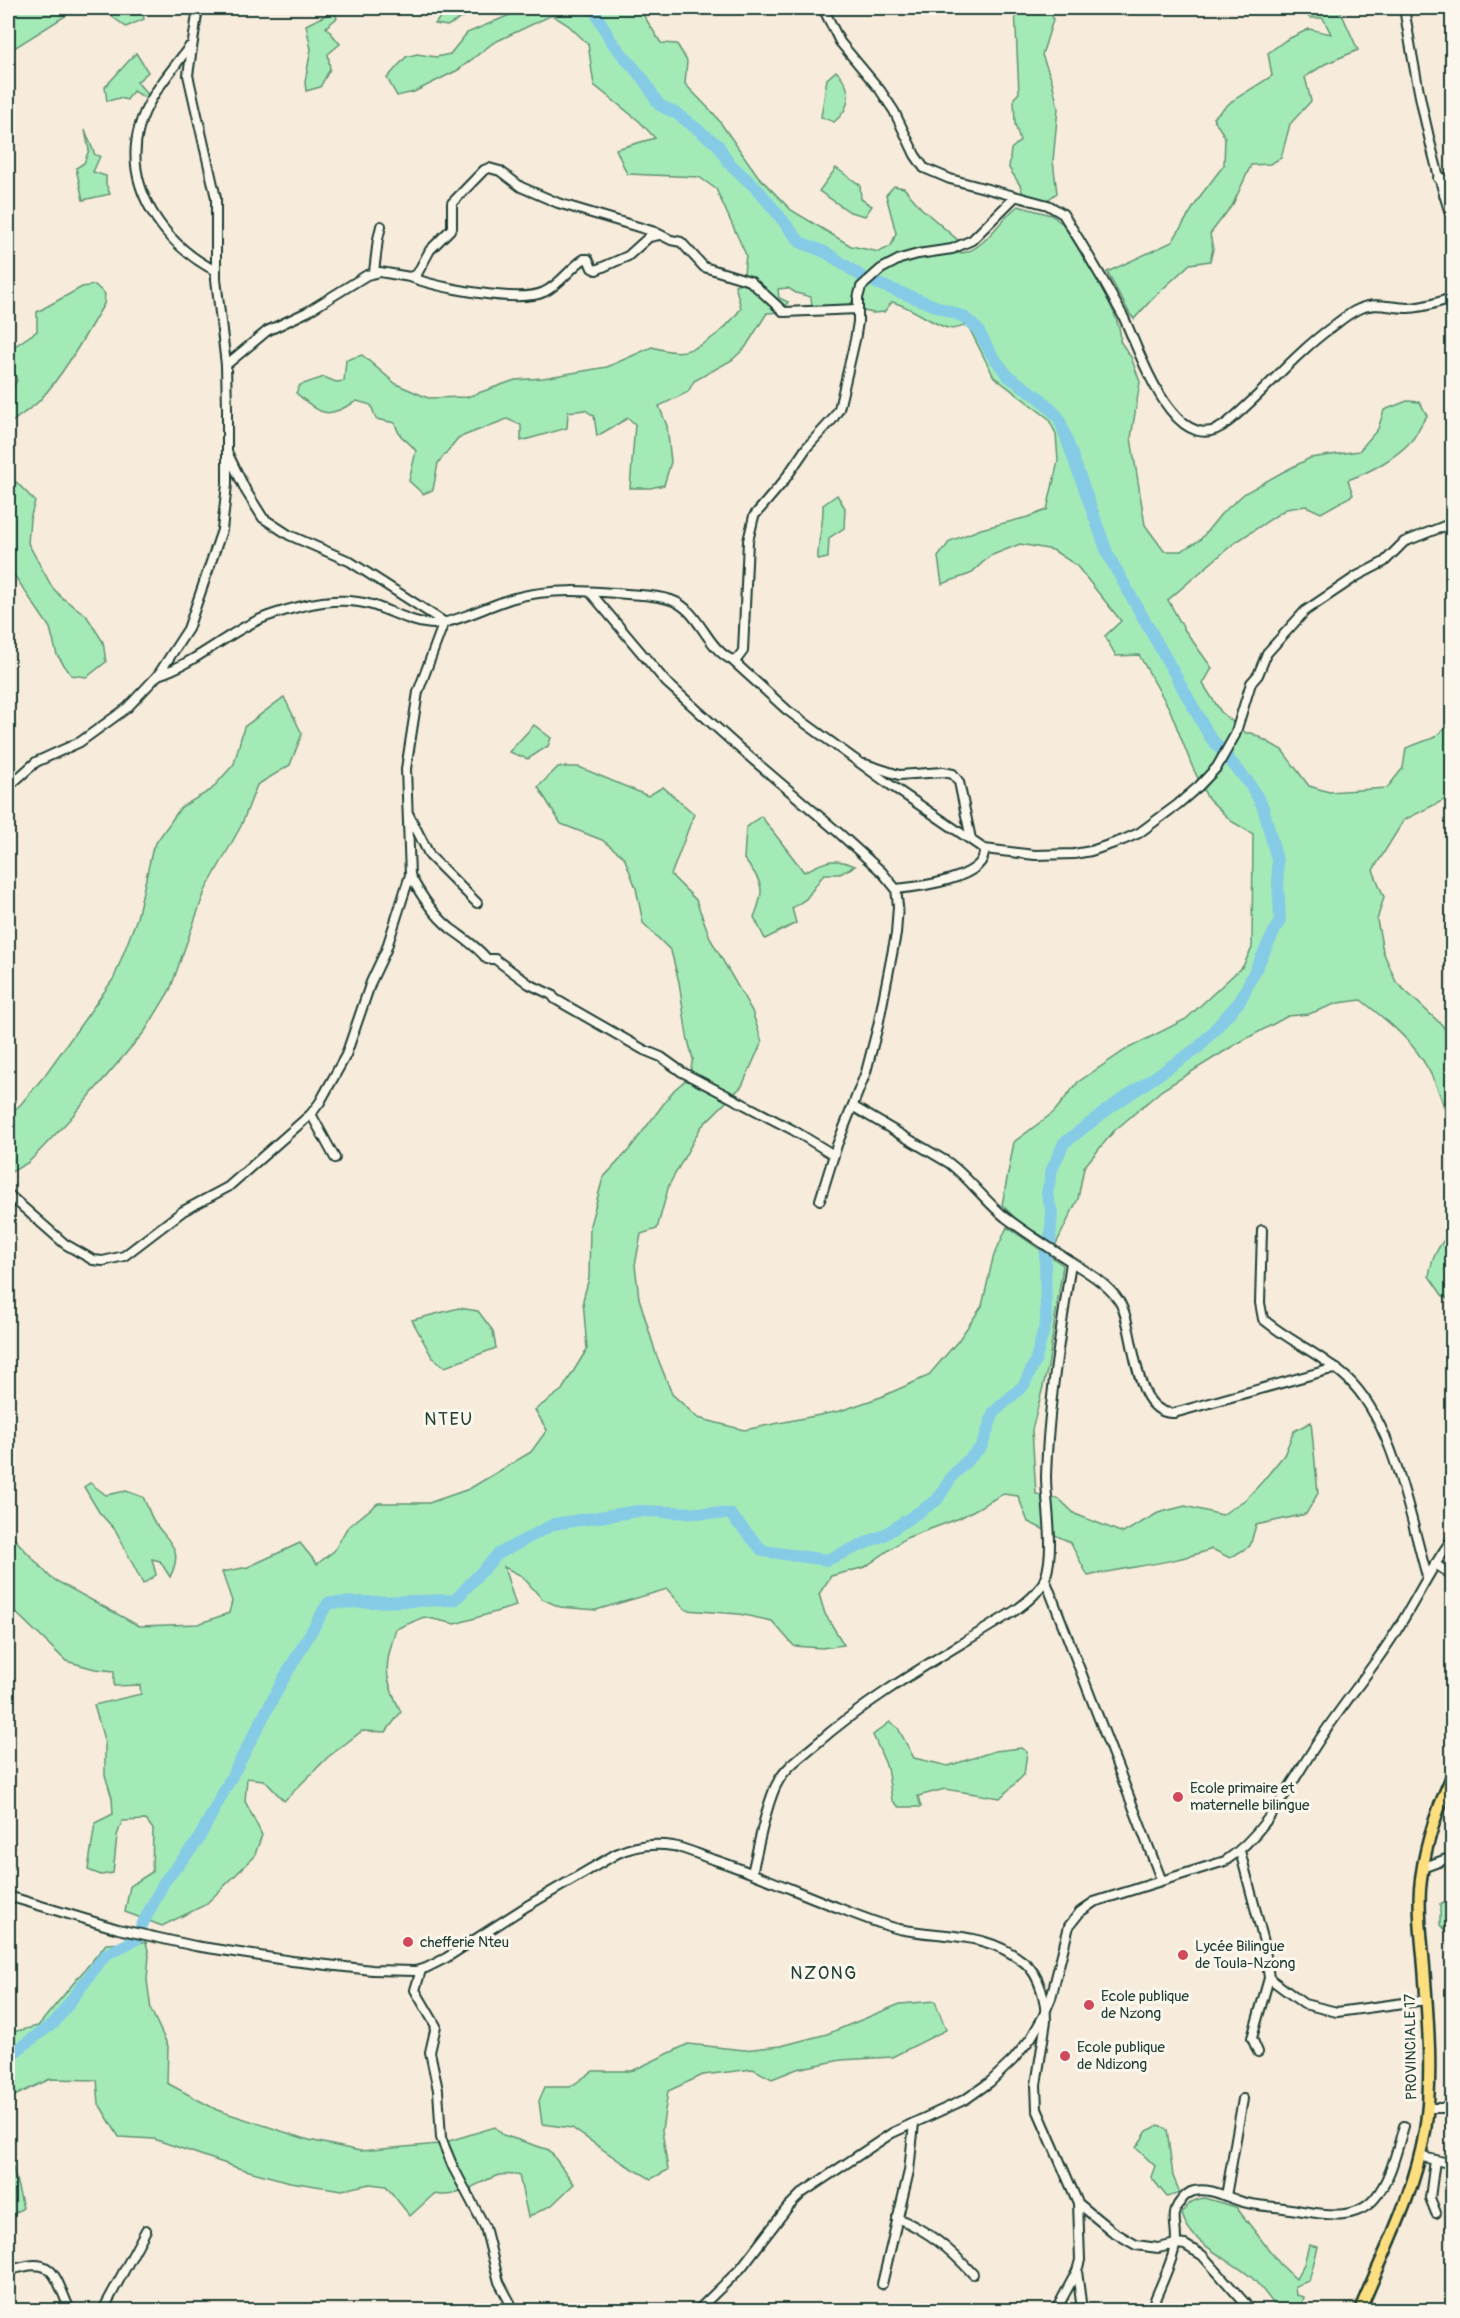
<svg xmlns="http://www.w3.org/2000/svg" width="1460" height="2318" font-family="Pangolin,sans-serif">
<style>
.green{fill:#a4eab7;stroke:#629476;stroke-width:1.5}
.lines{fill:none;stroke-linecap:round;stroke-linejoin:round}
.river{stroke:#85cbe6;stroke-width:12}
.minor-casing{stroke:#1f3d34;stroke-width:12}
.major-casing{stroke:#1f3d34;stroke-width:15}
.minor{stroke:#fbf7ec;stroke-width:8}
.major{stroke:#fedf80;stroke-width:10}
.poi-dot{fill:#d1495b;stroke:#fbf7ec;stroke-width:2}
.labels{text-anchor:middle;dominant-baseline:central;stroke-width:6;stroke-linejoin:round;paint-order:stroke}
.poi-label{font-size:15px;fill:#1f3d34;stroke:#fbf7ec;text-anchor:start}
.street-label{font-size:15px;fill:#1f3d34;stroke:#fbf7ec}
.quarter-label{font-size:18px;letter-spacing:1.5px;fill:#1f3d34;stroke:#fbf7ec}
</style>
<rect width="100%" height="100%" fill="#f7ebdb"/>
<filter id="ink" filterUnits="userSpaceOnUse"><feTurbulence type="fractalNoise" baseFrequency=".0167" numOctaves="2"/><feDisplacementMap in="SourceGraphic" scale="12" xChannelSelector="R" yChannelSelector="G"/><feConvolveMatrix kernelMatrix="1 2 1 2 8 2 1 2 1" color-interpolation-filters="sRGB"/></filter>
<g filter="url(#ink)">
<g class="green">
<polygon points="8,8 78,8 8,52"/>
<polygon points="101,8 142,8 144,19 126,27"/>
<polygon points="447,8 480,8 447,26 435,24"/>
<path d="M 526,8 L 639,8 L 661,43 L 677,44 L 687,61 L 685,84 L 715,115 L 758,176 L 791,210 L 851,246 L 879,252 L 891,246 L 896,233 L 886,195 L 894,186 L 904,188 L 921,208 L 960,242 L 934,249 L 919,248 L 885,262 L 856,286 L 854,299 L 848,307 L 812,306 L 811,297 L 796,293 L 788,288 L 778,289 L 779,298 L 788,302 L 782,312 L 767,313 L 745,348 L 732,360 L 694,381 L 688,392 L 659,406 L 667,426 L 671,462 L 664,485 L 650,488 L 630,488 L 635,424 L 628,418 L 597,436 L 594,416 L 585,410 L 568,412 L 567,428 L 521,441 L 521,425 L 507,419 L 458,438 L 438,463 L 433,490 L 423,494 L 409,481 L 416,451 C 406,437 400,441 395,423 L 376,419 L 371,405 L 357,401 C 324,419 324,416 296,393 L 300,385 L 324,377 L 336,382 L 344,381 L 346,360 L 362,355 L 396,384 L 428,398 L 467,397 L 515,380 L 543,378 L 607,367 L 652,347 C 662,350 675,353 685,351 C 707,346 730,325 741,308 L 735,285 L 743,282 L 746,255 L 716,189 L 699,177 L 627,174 L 616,149 L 655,138 L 639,121 L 594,85 L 588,44 L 568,25 L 552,15 L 493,43 L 458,70 L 414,92 L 397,96 L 387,78 L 406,57 L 417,54 L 436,57 L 450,54 L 467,33 Z"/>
<polygon points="1015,8 1051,8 1053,20 1042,55 1052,81 1058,108 1053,161 1057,193 1046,201 1023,194 1020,185 1009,168 1011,149 1020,141 1015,124 1014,98 1019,93"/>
<polygon points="1300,8 1339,8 1358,50 1325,64 1305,77 1311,101 1290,124 1281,158 1270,164 1251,165 1233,204 1210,234 1213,249 1210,261 1190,264 1154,297 1134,319 1130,314 1107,272 1172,242 1201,195 1224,165 1225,137 1213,118 1232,101 1272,76 1268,53 1286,40 1309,29 1331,34 1323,18 1310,18"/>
<polygon points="334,11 337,18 326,27 340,44 328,54 330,69 320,87 306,91 305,82 311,49 306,25"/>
<polygon points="136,53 148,72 137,82 150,97 146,98 133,91 127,100 120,98 107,101 105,87"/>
<path d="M 836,71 C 853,87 852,108 834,122 L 821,117 L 827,79 Z"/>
<polygon points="85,130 95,155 100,156 93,172 106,176 106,184 110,194 83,200 76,168 84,163 89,150"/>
<polygon points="836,168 860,185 861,199 872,206 865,216 850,212 819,191"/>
<path d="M 1018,206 L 1051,215 L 1063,224 C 1077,248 1125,317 1120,341 L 1131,357 L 1140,382 L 1131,438 L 1145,525 L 1164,551 L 1181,551 L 1200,540 L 1221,514 L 1245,493 L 1281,473 L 1310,458 L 1359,451 L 1378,429 L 1384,410 L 1407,401 L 1420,402 L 1427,416 C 1420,424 1418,433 1412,440 C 1396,458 1370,472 1348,480 L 1353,495 L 1321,513 L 1306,506 L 1286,509 L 1233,544 L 1168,600 L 1184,629 L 1212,668 L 1203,684 L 1221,712 L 1246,733 L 1252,733 L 1282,750 L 1309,786 L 1329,792 L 1387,788 L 1403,768 L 1406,748 L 1433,738 L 1450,725 L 1452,726 L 1452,796 L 1404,820 L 1373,870 L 1384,897 L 1377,920 L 1383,951 L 1396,982 L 1442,1025 L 1452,1040 L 1452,1153 C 1449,1138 1448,1122 1444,1107 C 1428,1054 1403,1033 1361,1000 L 1338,1003 L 1309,1014 L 1288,1016 L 1233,1046 L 1162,1090 L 1114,1131 L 1084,1167 L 1078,1199 L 1056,1244 L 1021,1224 L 1002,1205 L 1014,1142 L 1054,1112 L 1078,1082 L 1127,1049 L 1186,1019 L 1243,966 L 1252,948 L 1253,834 L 1231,821 L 1207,797 L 1192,766 L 1170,710 L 1139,655 L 1116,656 L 1105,636 L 1121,621 L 1076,565 L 1053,550 L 1020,544 L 990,556 L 970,574 L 942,584 L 938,557 L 950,541 L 981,529 L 1028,517 L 1047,510 L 1058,461 L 1056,434 L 1048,418 L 994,377 L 967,324 C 961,327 955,330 948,328 C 933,325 911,306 892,302 L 884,312 L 873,313 L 864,311 L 861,304 L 863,289 C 877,273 898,260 919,256 C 934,252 951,256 966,252 C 987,246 1000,219 1018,206 Z"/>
<path d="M 95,285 L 105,294 L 104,304 C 84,337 66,371 40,400 C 32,409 18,415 8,426 L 8,394 L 17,381 L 10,359 L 15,346 L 37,331 L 37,312 L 82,287 Z"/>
<polygon points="8,480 16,482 35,501 30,519 28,543 52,587 61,597 86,615 103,642 106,662 87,677 71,675 57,655 50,628 8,566"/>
<path d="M 837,495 L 845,508 L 844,528 L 829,538 L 828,558 L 818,560 C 817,541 824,524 823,505 Z"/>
<polygon points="284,697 302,734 290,765 257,785 241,826 205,891 170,990 145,1031 69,1120 29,1162 8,1174 8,1116 21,1104 45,1075 114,978 137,918 153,847 181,807 211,790 234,764 244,727"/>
<polygon points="534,725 551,738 548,746 528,759 509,752"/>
<path d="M 558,767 L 579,767 L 648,796 L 663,787 L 694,814 L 671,875 L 696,900 L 711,940 L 752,1011 L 762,1042 L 742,1086 L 701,1127 L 669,1185 L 657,1229 L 641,1234 L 635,1265 L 639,1298 L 656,1354 L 672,1394 L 698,1418 L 744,1430 L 840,1411 L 881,1397 L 928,1376 L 958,1341 L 982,1306 L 993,1258 L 1007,1227 L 1063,1265 L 1048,1367 L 1032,1430 L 1036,1494 L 1059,1499 L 1075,1514 L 1123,1533 L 1158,1513 L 1185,1506 L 1222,1515 L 1246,1499 L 1262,1482 L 1284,1455 L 1294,1431 L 1311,1422 L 1318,1493 L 1306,1514 L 1256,1525 L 1250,1546 L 1230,1558 L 1212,1549 C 1171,1564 1130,1566 1088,1576 L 1070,1542 L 1028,1522 L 1018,1496 L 1003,1494 L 960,1518 L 906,1538 L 865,1567 L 831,1576 L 819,1594 L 825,1614 L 844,1645 L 822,1648 L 794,1646 L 772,1621 L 739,1614 L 686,1610 L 667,1589 L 596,1610 L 560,1607 L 542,1599 L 522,1576 L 504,1567 L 516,1606 L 455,1624 L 424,1617 L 396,1629 C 384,1668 383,1675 401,1712 L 386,1732 L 362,1731 L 328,1757 L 284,1801 L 264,1780 L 247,1778 L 245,1801 L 262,1835 L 254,1857 L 205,1905 L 162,1926 L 125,1912 L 130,1886 L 152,1872 L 153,1829 L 146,1820 L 122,1821 L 117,1836 L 113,1873 L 101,1875 L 88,1870 L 95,1823 L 113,1814 L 112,1798 L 105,1775 L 105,1743 L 94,1705 L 141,1694 L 140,1685 L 114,1686 L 114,1671 L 95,1669 L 66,1661 L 8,1605 L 8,1532 L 51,1578 L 139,1626 L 198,1624 L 229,1613 L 232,1601 L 222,1572 L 248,1567 L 300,1543 L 317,1564 L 334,1551 L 347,1528 L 378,1503 L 429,1503 L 469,1489 L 531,1452 L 547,1430 L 535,1410 L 562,1390 L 587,1349 L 583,1300 L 589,1278 L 590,1225 L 603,1178 L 628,1151 L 674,1090 L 689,1077 L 693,1059 L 687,1036 L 679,982 L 671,951 L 643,923 L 636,888 L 624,857 L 602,840 L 561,824 L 538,787 Z"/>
<path d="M 761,816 L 804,872 C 825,862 832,856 855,866 L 840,874 L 824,874 L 806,899 L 792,908 L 796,923 L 765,939 L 754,917 C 766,889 763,883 744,859 L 746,828 Z"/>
<path d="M 1452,1230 L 1452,1303 L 1442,1295 L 1429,1276 C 1432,1256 1439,1245 1452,1230 Z"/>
<polygon points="459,1308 478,1311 493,1331 496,1348 445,1367 432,1357 412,1320"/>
<path d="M 90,1483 L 106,1495 L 126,1491 L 143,1497 C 147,1505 150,1515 155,1523 C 170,1544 184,1549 170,1577 L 160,1561 L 152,1559 L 156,1575 L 143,1584 L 116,1531 L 99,1512 L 84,1487 Z"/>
<polygon points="890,1722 898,1728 914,1758 948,1766 995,1751 1021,1748 1027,1752 1024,1775 1000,1798 945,1789 918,1796 921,1807 899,1807 892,1800 887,1767 873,1735"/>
<polygon points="1452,1902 1452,1934 1449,1935 1440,1925 1440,1904"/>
<path d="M 146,1942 L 149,1955 L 147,1980 L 151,2010 L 168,2046 L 167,2083 L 217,2110 L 309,2140 L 360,2151 L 439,2144 L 495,2127 L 503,2135 L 549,2150 L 574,2184 L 552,2205 L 528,2217 L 519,2175 C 512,2175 505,2174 499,2175 C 475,2183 460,2199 434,2194 L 410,2216 L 386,2186 L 370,2184 L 342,2190 L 290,2182 L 238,2168 L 154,2139 L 119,2137 L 99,2104 L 97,2080 L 50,2079 L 8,2099 L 8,2033 L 38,2026 L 106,1944 Z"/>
<polygon points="935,2001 946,2030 892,2057 841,2060 797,2069 772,2079 753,2069 703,2075 668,2091 662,2130 668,2170 651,2179 621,2162 572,2128 542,2124 539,2101 545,2087 570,2087 593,2071 632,2071 688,2044 744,2050 781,2046 827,2034 900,2004"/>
<polygon points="1159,2125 1167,2130 1173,2176 1180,2193 1167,2197 1151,2177 1155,2166 1136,2148 1147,2131"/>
<polygon points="8,2147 23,2208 9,2217 8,2211"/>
<path d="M 1204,2198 L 1236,2207 L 1280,2264 L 1296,2279 L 1304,2264 L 1309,2245 L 1318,2247 L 1309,2281 L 1295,2286 L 1296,2295 L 1304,2297 L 1301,2310 L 1278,2310 C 1270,2299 1261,2286 1251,2277 C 1228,2257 1191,2246 1182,2214 C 1187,2204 1192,2200 1204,2198 Z"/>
</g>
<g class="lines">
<g class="river">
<polyline points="593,8 611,41 644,80 659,105 676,113 718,145 728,162 760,192 800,242 827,253 864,278"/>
<polyline points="876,283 964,317 978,330 990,352 1008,376 1041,399 1059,418 1108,555 1210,737 1249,783 1263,807 1277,860 1280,920 1240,1001 1199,1047 1111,1107 1064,1143 1052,1169 1047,1194 1052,1212 1050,1242"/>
<polyline points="140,1929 164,1882 197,1842 284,1678 328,1603 455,1600 498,1554 554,1524 638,1511 730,1514 763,1551 827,1560 884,1535 937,1500 953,1475 982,1446 994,1412 1024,1385 1035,1362 1046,1322 1045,1255"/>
<polyline points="8,2057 55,2022 105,1955 137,1939"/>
</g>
<g class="minor-casing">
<g id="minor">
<path d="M 823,8 L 840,42 L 880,90 L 894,111 L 915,155 L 924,168 L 950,179 L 1048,205 L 1063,214 C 1084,247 1104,281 1123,316 C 1139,348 1175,466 1228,422 C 1265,392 1293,355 1332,327 C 1341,320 1349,313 1359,309 C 1375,301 1391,308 1408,308 C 1424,308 1438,302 1452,298"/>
<path d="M 1404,8 C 1416,80 1429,150 1452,220"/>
<path d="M 189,47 C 171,72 147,97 139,128 C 123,188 165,245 216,271"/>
<polyline points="1438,178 1452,179"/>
<polyline points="374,272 378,239 381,226"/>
<path d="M 410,277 C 436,287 519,304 544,292 C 560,285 570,268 584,259 L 588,259 L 592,268 L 596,270 L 628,256 L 649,237 L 659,235"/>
<polyline points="226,365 267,331 307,312 367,275 380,272 410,277 417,274 430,250 452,228 452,203 484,170 489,168 500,171 521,187 558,203 655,232 671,240 681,242 704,267 750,281 784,312 858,309"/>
<polyline points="590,592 666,682 737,746 839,833 882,872 896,889 898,906 896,934 878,1026 866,1072 837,1145 820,1200"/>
<polyline points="732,660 787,710 886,782 984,849 1035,855 1074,854 1091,851 1123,840 1139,833 1177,805 1199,786 1217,767 1235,735 1251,683 1258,675 1267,653 1305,611 1357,576 1384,562 1404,542 1452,523"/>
<path d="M 158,675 C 200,662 232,627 274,614 C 305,604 340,595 372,605 C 391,611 416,625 437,624 C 457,622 492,604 514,598 C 550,588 590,591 627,594 C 642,595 657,595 671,600 C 700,610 705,647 732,660 L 737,659 L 743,651 L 748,541 L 754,516 L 783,482 L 807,447 L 832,420 L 839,409 L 855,340 L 858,322 L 858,298 L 861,287 L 881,269 L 900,259 L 918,254 L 952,249 L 972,240 L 1014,198"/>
<polyline points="865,764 899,775 943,772 953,774 959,782 971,839"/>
<polyline points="8,787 36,762 80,742 127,708 158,675 188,629 222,530 227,484 227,408 226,365 216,279 216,198 188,75 198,8"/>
<polyline points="409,815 430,856 477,903"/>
<path d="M 410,875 C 420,894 433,914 450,928 C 463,938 477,946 487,959 L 495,959 L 529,984 L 552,995 L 555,999 L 644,1050 L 661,1057 L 682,1072 L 793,1130 L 834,1155"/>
<path d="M 896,889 C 917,887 988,879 984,849"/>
<path d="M 854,1107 L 949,1163 C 970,1179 985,1201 1005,1217 C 1026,1233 1048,1247 1070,1261 C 1087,1272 1107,1283 1119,1301 C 1136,1326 1131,1415 1174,1413 L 1328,1370 L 1337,1369"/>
<polyline points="311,1114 335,1158"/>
<polyline points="8,1194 65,1244 93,1260 103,1261 124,1256 183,1211 228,1187 311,1114 320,1102 346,1055 371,982 386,950 410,875 406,769 418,692 444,622 349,561 289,535 263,518 246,491 227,452"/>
<path d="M 1262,1230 L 1260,1303 L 1263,1319 C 1289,1341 1321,1354 1346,1377 C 1394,1421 1409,1515 1427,1576"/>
<polyline points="1435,1564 1452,1575"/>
<polyline points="1045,1579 1161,1879"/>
<polyline points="1240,1851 1264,1942 1269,1978 1304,2004 1337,2012 1426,2000"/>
<polyline points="1422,1868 1452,1857"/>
<path d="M 752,1873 C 758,1849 767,1799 779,1780 C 787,1766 802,1756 815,1745 C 875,1692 948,1653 1016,1610 C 1028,1601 1041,1591 1046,1576 C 1055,1547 1046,1506 1046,1476 C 1048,1404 1061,1332 1071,1262"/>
<path d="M 8,1896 L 118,1929 L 195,1946 L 292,1961 L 372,1970 L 415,1971 L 426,1968 L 446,1958 L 527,1906 L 616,1854 C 635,1845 653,1843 673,1846 C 687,1849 700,1855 712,1859 C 755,1873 797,1892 839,1908 C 859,1916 879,1924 899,1929 C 944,1938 986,1931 1025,1963 C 1040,1975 1046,2002 1046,2021 L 1036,2085 L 1037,2109 L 1078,2203 L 1112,2231 L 1136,2245 L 1158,2248 L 1176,2244 L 1185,2245 L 1202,2255 L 1251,2310"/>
<polyline points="421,1970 415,1990 436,2026 430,2052 438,2090 441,2138 453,2167 485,2227 499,2282 514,2310"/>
<polyline points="1258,2052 1252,2038 1269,1978"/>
<polyline points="1427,2108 1452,2108"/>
<polyline points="1419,2156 1452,2164"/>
<polyline points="1435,2160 1430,2198 1436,2213"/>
<polyline points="1226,2196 1243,2099"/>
<path d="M 897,2218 C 929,2231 950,2249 973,2274"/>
<path d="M 8,2271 C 54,2255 53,2272 70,2310"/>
<polyline points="1077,2271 1082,2310"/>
<polyline points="882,2284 909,2171 914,2123"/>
<path d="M 1154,2302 C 1161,2284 1171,2265 1175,2246 C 1179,2232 1169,2215 1180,2202 C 1183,2197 1189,2192 1194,2191 C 1210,2187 1228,2198 1243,2202 C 1256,2206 1271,2206 1284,2208 C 1313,2212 1353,2225 1375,2198 C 1391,2179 1397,2149 1404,2126"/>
<polyline points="103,2310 146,2230"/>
<path d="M 698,2310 L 741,2268 L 788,2207 L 802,2193 L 892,2133 L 966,2099 L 990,2082 L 1013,2060 L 1031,2038 L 1043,2017 L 1051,1998 L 1069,1926 L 1080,1912 L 1094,1902 L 1225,1861 C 1265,1835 1292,1781 1318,1742 C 1342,1705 1371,1671 1395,1633 C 1415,1602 1430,1569 1452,1539"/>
<polyline points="1056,2310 1077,2271 1080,2260 1078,2203"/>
</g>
</g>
<g class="major-casing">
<path id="major" d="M 1360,2310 C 1384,2252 1415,2193 1425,2131 C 1433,2079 1428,2019 1424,1967 C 1422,1941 1418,1915 1420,1889 C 1423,1850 1436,1812 1452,1776"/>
</g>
<use href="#minor" class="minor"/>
<use href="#major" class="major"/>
</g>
</g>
<g class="poi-dot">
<circle cx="1178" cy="1797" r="6"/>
<circle cx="408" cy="1942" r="6"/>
<circle cx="1183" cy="1955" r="6"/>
<circle cx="1089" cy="2005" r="6"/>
<circle cx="1065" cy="2056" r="6"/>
</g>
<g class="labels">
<g class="poi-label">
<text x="1190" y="1788">Ecole primaire et<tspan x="1190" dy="17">maternelle bilingue</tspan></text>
<text x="420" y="1942">chefferie Nteu</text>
<text x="1195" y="1946">Lycée Bilingue<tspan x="1195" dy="17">de Toula-Nzong</tspan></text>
<text x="1101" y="1996">Ecole publique<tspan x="1101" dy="17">de Nzong</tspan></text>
<text x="1077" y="2047">Ecole publique<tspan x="1077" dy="17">de Ndizong</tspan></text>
</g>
<g class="street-label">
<text transform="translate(1411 2047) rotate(-91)">PROVINCIALE 17</text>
</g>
<g class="quarter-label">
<text x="449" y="1419">NTEU</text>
<text x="824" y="1973">NZONG</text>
</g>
</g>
<rect width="1460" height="2318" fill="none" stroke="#fbf7ec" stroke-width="30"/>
<rect x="15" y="15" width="1430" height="2288" fill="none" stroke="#1f3d34" stroke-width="2" filter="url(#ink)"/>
</svg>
